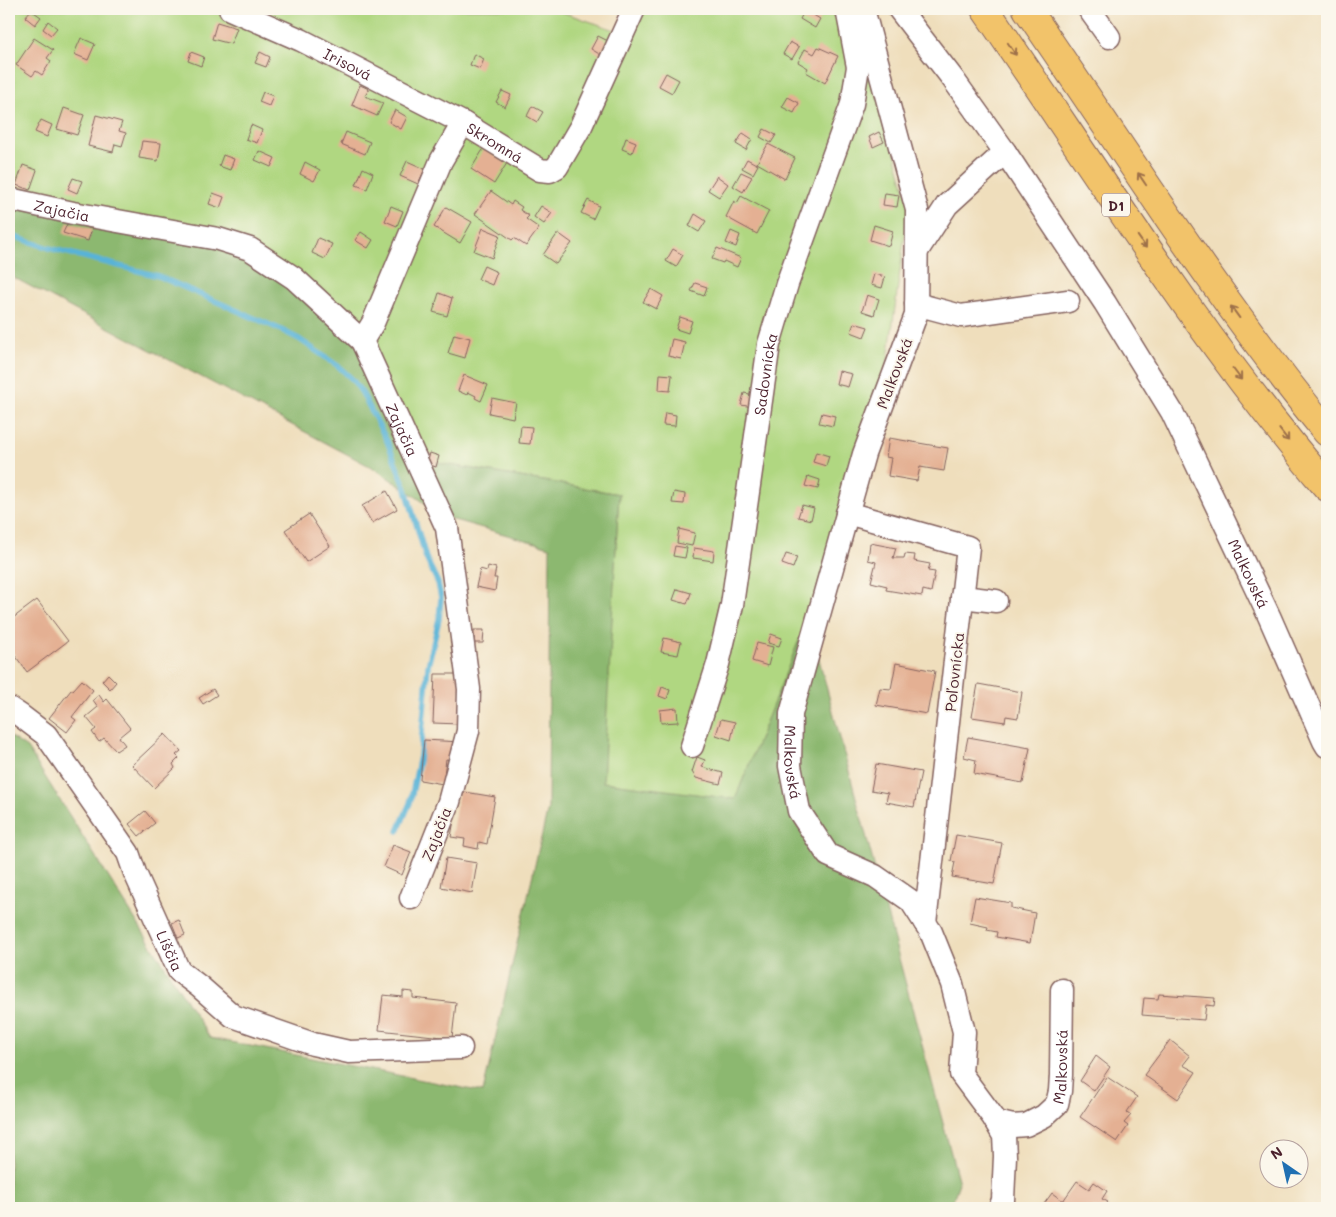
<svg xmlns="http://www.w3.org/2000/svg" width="1336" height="1217" font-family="Mali,sans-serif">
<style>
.green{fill:#b0d781;stroke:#7d7b56}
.forest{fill:#8cb86f;stroke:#6b6c4d}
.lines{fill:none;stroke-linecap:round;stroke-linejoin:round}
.stream{stroke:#59b3d7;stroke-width:5.5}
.building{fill:#e4b093}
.street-casing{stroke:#84625e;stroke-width:25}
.highway-casing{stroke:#84625e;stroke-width:30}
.street{stroke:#fff;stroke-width:22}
.highway{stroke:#f2c36a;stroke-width:28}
.oneway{stroke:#9e714a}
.labels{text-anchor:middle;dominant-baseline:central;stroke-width:4;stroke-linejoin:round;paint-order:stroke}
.shield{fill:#fbf7ec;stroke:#7f6065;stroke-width:1}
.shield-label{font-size:14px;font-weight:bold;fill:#4a1f2b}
.street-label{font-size:15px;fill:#4a1f2b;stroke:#fbf7ec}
</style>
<rect width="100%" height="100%" fill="#fbf7ec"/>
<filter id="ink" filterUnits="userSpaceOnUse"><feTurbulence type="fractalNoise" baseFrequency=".02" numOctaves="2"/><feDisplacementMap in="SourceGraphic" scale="10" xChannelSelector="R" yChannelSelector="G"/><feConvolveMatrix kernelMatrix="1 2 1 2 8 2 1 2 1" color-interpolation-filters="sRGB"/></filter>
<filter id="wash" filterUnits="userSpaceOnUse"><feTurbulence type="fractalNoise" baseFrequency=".0096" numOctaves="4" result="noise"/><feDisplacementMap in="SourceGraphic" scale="20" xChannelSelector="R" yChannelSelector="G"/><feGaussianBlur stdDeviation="1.12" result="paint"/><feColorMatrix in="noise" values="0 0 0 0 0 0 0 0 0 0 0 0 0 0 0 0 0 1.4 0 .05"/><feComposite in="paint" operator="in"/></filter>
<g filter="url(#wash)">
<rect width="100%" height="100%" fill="#efdebc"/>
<polygon class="green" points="9,9 553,9 618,31 628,9 856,9 909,205 887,366 808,618 735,800 602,782 619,494 426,461 9,192"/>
<polygon class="forest" points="9,192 257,254 340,318 427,461 619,494 603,782 735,799 808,618 959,1183 950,1208 9,1208 9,736 27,748 210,1038 483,1092 548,808 550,547 447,518 375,469 9,275"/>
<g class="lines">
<polyline class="stream" points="9,235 49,248 158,276 277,328 299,339 338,366 352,379 362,393 387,441 406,489 426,558 438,583 441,598 439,619 428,666 420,756 410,803 398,831"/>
</g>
<g id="blocks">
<g class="building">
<polygon points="31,10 41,17 35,25 25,17"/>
<polygon points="805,10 820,19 815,28 800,19"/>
<polygon points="48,21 57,28 51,35 43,29"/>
<polygon points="217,22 237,28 231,44 212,39"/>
<polygon points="598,36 608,41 601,55 591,49"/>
<polygon points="34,38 53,50 47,58 51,61 42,75 36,71 32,76 16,65"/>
<polygon points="81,38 95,44 88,60 74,54"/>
<polygon points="790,42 799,47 792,59 783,54"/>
<polygon points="818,47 838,56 825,83 806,72 808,68 798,62 805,49 814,54"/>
<polygon points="191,52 204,57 201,66 188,61"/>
<polygon points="260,52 270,57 266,67 255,63"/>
<polygon points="474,54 484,59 480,69 470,65"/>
<polygon points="666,73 679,80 672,93 659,86"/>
<polygon points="360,85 369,89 365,96 383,103 377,116 352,105"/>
<polygon points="502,91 511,95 505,107 496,102"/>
<polygon points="263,92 273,96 269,106 259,102"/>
<polygon points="788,97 799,103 794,113 782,107"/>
<polygon points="532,106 543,112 537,122 527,116"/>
<polygon points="64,108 84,115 77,135 57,129"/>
<polygon points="395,110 407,117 401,129 389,122"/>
<polygon points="96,115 122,122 119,131 126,133 122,146 115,144 113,152 88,146"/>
<polygon points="41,120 52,125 47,137 35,132"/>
<polygon points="251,125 262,130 257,143 246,139"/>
<polygon points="764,129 776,135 771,143 760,137"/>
<polygon points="346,132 370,142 365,154 341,144"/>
<polygon points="879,132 884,142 873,147 869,137"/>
<polygon points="743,133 752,139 746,150 736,144"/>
<polygon points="626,138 636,142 632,153 622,149"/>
<polygon points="142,141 161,143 158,161 139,158"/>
<polygon points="768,144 795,158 785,179 757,163"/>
<polygon points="484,148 507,163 494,184 471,169"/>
<polygon points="259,151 275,158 271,167 255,160"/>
<polygon points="223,155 234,159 230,170 219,166"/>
<polygon points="747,159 758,165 753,174 742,168"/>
<polygon points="407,161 425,169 418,184 400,176"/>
<polygon points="305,162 320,170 314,181 300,174"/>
<polygon points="23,165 37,170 30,190 16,185"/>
<polygon points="363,168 373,173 367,189 356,185"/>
<polygon points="741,172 752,177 743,192 733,186"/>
<polygon points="717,176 728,184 719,197 708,190"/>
<polygon points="73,178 82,181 77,193 68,189"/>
<polygon points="491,191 511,205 513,201 522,207 520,210 529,216 526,219 539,228 526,246 514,238 512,240 475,214"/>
<polygon points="213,193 224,197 220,208 209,204"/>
<polygon points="885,193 899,195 897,207 883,205"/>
<polygon points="741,196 769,211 757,234 726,217 734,201 737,203"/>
<polygon points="588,200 599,206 593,219 581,213"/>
<polygon points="391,206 403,211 397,226 385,221"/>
<polygon points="541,206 552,213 544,224 534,217"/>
<polygon points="446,207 472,222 460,243 434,227"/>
<polygon points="695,214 706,221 699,232 689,226"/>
<polygon points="68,222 92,229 88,241 63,233"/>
<polygon points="874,225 893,231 889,246 870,240"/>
<polygon points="483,228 500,235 492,258 474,251"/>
<polygon points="731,231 740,235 736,247 726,243"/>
<polygon points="361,232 373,240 368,248 355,240"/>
<polygon points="558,233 572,243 556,264 543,255"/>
<polygon points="318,238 332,244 325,259 312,253"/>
<polygon points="717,248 741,258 737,267 724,261 723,263 712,259"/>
<polygon points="673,249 683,255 676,267 666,261"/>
<polygon points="484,266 497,272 492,285 478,279"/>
<polygon points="874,274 885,277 882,288 871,285"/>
<polygon points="695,283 707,287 704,296 691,291"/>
<polygon points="651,289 663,296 656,309 643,302"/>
<polygon points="439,293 452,298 447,316 433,312"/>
<polygon points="867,295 879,299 874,315 862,311"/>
<polygon points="680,317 692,321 688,333 676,329"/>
<polygon points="854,323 868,327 864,337 851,332"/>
<polygon points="454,334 470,338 465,358 448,353"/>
<polygon points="672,339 685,342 681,359 668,356"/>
<polygon points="839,371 852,374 848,387 836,384"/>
<polygon points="660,374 672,375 670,391 659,390"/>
<polygon points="464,375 488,385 481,401 475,398 476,396 468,392 467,395 458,391"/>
<polygon points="744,393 755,395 753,407 741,405"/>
<polygon points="492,398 516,403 513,418 489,413"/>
<polygon points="665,413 676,415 675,426 663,425"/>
<polygon points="822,413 835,416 833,426 819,423"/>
<polygon points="521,426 532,427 530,444 519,443"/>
<polygon points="889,438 948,448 944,471 920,467 917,481 888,476 891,458 886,457"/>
<polygon points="816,452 829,456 826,466 813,462"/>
<polygon points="430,453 439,456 436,467 427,464"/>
<polygon points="808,476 820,480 818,489 805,486"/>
<polygon points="387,491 397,509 372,523 362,506"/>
<polygon points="674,492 685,494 684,504 672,503"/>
<polygon points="802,505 814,508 811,520 798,517"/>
<polygon points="309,514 330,546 306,562 285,530"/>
<polygon points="679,529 695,533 692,546 677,543"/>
<polygon points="870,543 896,548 893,558 904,558 905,554 915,555 914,561 930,564 928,571 935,572 931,592 923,590 922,596 886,590 887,586 871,582 876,562 868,560"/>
<polygon points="675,546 687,548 685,558 673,556"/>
<polygon points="694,548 714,551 713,561 693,558"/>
<polygon points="786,554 797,557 793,568 782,564"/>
<polygon points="488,566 496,568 494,578 497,578 495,591 476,587 480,569 487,571"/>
<polygon points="677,589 691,593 687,604 673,600"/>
<polygon points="37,600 68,641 27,672 9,647 9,621"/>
<polygon points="474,630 484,630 483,643 474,643"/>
<polygon points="771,634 782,638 779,646 768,643"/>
<polygon points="664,638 681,642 678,655 661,652"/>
<polygon points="757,643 773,647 768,666 752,661"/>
<polygon points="896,663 935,671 927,714 876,705 880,688 891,689"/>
<polygon points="108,674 116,682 110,689 102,681"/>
<polygon points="435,674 461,674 460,724 433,723"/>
<polygon points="82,680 93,690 72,717 76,720 67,732 49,718 71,690 73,690"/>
<polygon points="978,684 1022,692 1018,718 1006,716 1005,722 972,717"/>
<polygon points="662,687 670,690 667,699 659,696"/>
<polygon points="213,689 217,695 203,704 199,698"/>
<polygon points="99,695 104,702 107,699 130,728 119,737 125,745 116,751 104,738 99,742 92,732 96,729 86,717 98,707 93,700"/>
<polygon points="677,708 678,722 661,723 660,710"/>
<polygon points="721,719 735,722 731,740 716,735"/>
<polygon points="165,734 181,751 176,755 179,758 173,764 175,768 154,788 132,765"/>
<polygon points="968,737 1030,748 1023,783 974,774 976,760 964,757"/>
<polygon points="424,740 461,742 456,761 446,759 443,784 420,780"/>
<polygon points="697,757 705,760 702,767 723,773 720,784 696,778 692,772"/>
<polygon points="876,764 921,772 914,807 886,802 888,793 871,790"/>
<polygon points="459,791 495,797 487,844 479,842 478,849 464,846 465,839 451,837"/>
<polygon points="145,811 155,823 139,836 129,824"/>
<polygon points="956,835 1002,843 994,884 952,877 955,862 951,861"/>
<polygon points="393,845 411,852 402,875 384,867"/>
<polygon points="446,858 477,863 472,893 441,887"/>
<polygon points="975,897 1011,903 1011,908 1035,913 1030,943 996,937 997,932 987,930 988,927 970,923"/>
<polygon points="179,920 185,935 178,938 172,923"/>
<polygon points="403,991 413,992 413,998 456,1003 452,1038 379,1030 383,995 403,997"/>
<polygon points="1159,994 1215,998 1214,1006 1206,1005 1204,1020 1142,1015 1144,998 1158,999"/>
<polygon points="1170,1040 1190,1056 1183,1065 1196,1072 1178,1099 1144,1075"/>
<polygon points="1096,1056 1110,1067 1094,1091 1080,1081"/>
<polygon points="1107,1077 1137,1097 1127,1112 1131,1115 1124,1123 1128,1126 1117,1142 1080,1117"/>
<polygon points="1077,1181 1089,1189 1094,1182 1107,1191 1102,1199 1108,1202 1103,1208 1041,1208 1052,1193 1063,1201"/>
</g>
</g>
</g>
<g filter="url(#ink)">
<use href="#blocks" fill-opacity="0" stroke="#84625e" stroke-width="1"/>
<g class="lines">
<g class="street-casing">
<g id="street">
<path id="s1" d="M 230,9 L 301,40 L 463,123"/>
<path id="s2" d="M 863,9 L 917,210 L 916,315 L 864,454 L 791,714 L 790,766 L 799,811 L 828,855 L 875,876 L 911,901 L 931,932 L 952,984 L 964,1032 L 961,1074 L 993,1117 L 1004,1136 L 1005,1156 L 1003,1200 L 1000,1208"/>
<path id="s3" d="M 899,9 L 953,79 L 1005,152 L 1105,303 L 1172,412 L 1269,616 L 1324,741 L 1327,746"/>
<polyline points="1089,9 1109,37"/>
<path id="s4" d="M 9,199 L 73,213 L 218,239 L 250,249 L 294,278 L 362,341 L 447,528 L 469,689 L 468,731 L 449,802 L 411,898"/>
<polyline points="917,251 947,205 1005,152"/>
<polyline points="916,304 961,316 1068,301"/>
<path id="s5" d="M 362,341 L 373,323 L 441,161 L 463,123 L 540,170 L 550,171 L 557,167 L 581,126 L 634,9"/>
<polyline points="847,513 968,547 925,923"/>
<polyline points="962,597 996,601"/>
<path id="s6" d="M 9,708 L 21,716 L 46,735 L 128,853 L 135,873 L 179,971 L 200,987 L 233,1016 L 313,1044 L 349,1052 L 461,1048"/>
<path id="s7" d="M 692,746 L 718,664 L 732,605 L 769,344 L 787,284 L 852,104 L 858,67 L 847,9"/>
<path id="s8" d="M 996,1122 L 1013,1126 L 1026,1125 L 1044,1116 L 1057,1104 L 1060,1091 L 1061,1075 L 1062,990"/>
</g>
</g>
<g class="highway-casing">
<g id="highway">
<path d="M 985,9 C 1096,170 1199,337 1327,487"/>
<path d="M 1027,9 C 1125,151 1217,298 1327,432"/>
</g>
</g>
<use href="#street" class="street"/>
<use href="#highway" class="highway"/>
</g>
<defs><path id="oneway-shaft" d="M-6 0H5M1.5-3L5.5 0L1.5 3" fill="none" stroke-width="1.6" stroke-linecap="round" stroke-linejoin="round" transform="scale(1.25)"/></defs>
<g class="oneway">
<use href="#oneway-shaft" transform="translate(1012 49) rotate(56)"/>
<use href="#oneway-shaft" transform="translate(1142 179) rotate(-124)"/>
<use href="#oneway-shaft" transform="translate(1142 242) rotate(55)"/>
<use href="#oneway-shaft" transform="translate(1235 312) rotate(-126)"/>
<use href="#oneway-shaft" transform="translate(1237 374) rotate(53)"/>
<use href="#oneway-shaft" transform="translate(1284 435) rotate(52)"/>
</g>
</g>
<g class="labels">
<rect class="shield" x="1102" y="193.5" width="28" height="23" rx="4"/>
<g class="shield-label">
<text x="1116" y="205">D1</text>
</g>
<g class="street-label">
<text stroke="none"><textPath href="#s1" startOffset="130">Irisová</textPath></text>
<text stroke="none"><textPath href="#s5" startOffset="278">Skromná</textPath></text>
<text stroke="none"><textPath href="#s4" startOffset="54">Zajačia</textPath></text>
<text transform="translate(894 373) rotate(-69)">Malkovská</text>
<text stroke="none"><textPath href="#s7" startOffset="380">Sadovnícka</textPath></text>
<text stroke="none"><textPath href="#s4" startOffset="489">Zajačia</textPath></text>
<text stroke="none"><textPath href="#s3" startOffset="666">Malkovská</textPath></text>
<text transform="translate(954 672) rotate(-84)">Poľovnícka</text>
<text stroke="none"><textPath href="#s2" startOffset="780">Malkovská</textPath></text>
<text transform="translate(436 834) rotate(-69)">Zajačia</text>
<text stroke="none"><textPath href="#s6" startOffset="296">Líščia</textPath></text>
<text stroke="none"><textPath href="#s8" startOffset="106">Malkovská</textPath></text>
</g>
</g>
<rect width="1336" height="1217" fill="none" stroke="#fbf7ec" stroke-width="30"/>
<g transform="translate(1284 1164) rotate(326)"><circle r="24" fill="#fbf7ec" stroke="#b4a19f"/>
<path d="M0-4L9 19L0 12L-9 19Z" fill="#1f6fb2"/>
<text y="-8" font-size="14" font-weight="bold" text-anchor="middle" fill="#4a1f2b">N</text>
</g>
</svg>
